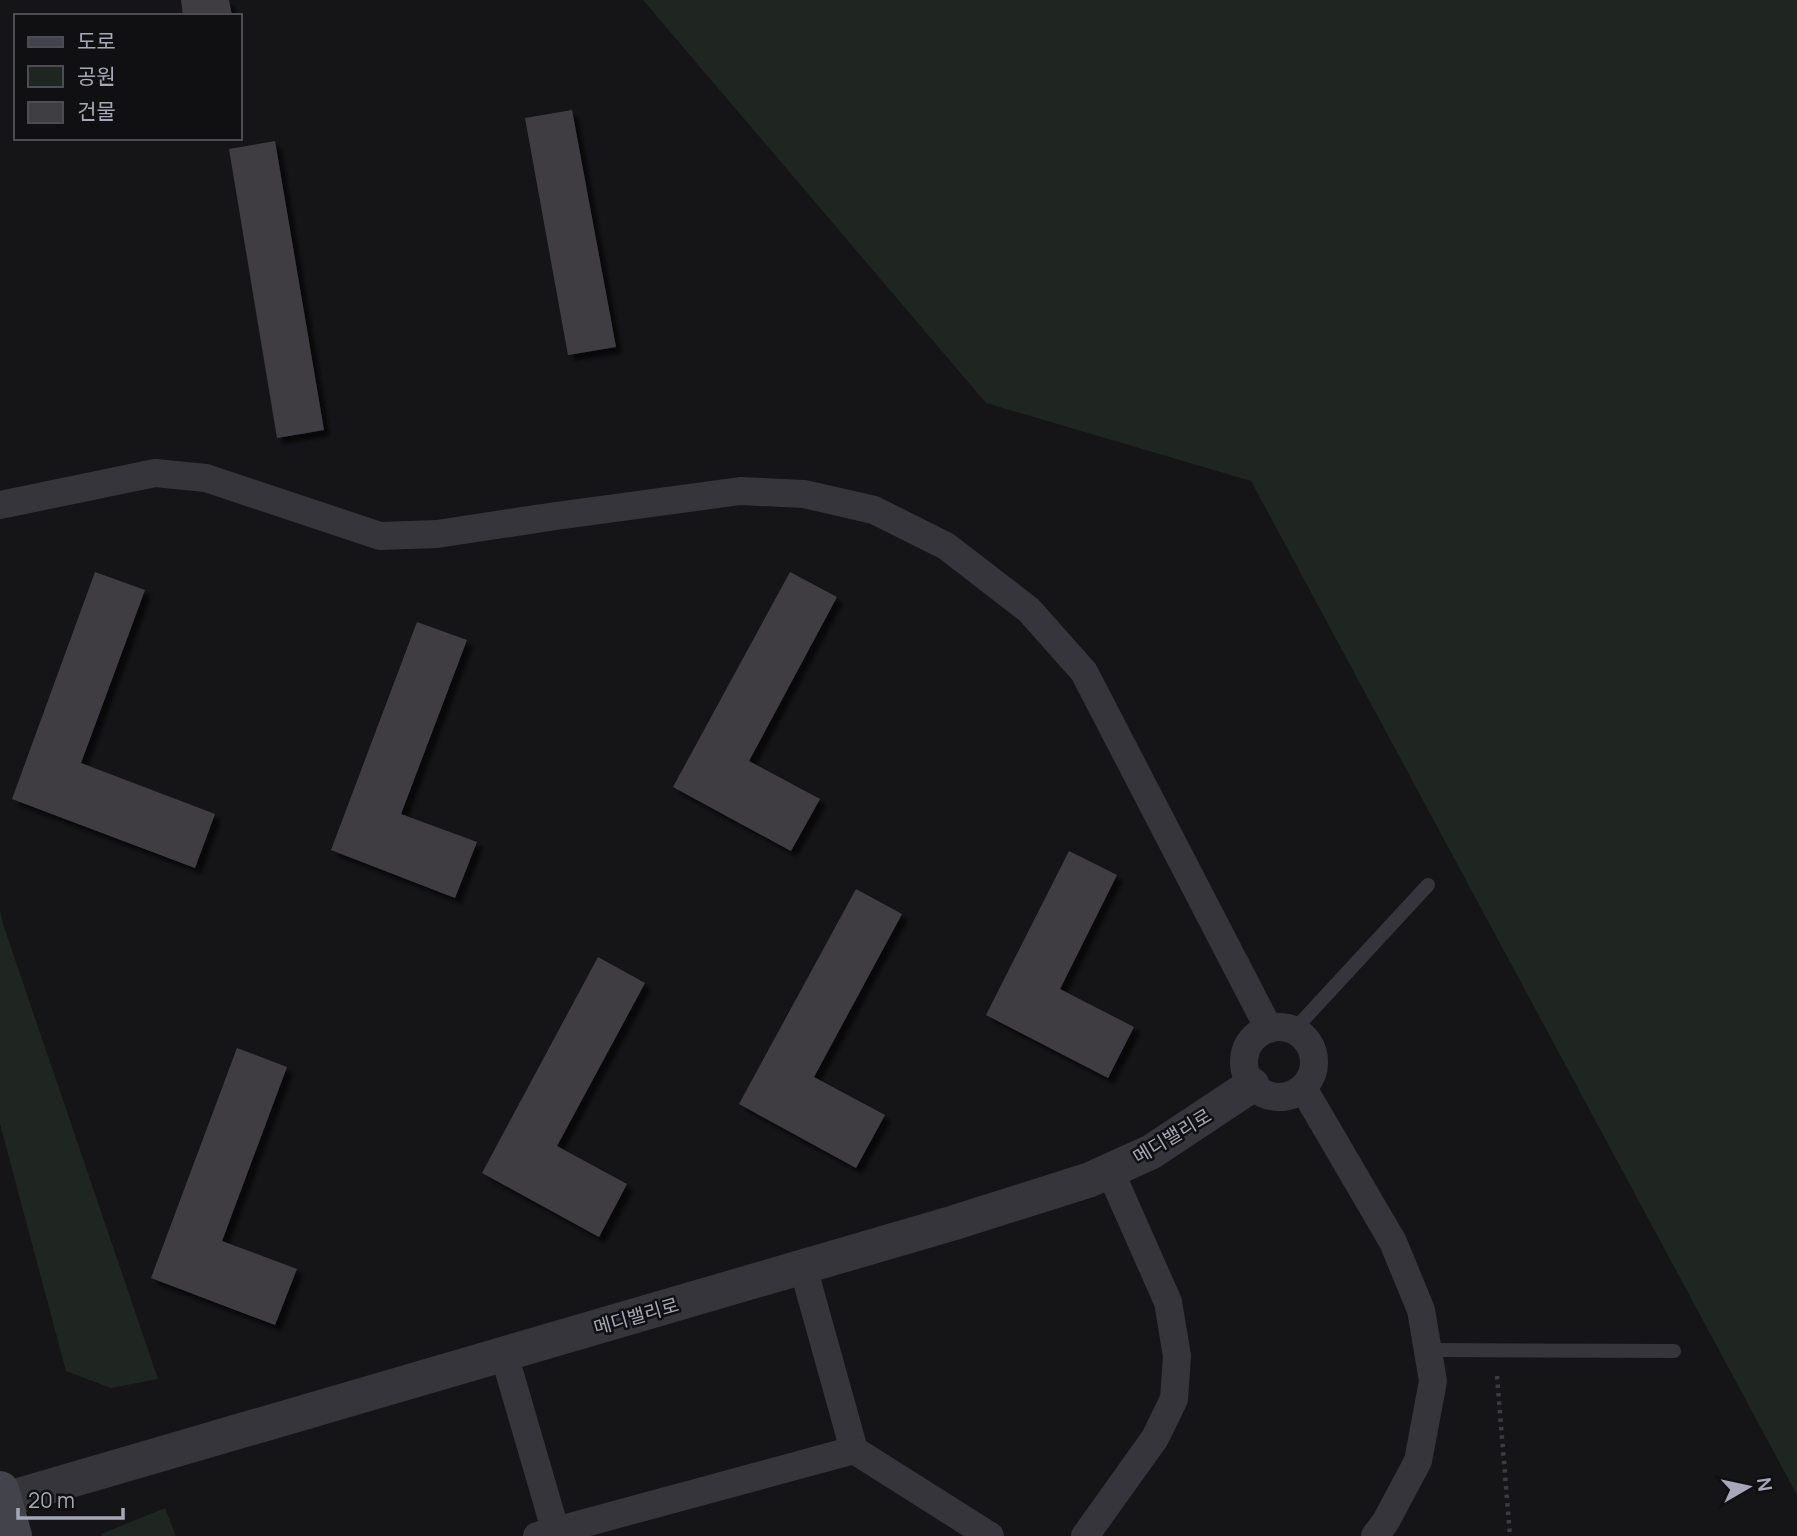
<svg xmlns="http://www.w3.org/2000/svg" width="1797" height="1536" font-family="Manrope,'Noto Sans KR',sans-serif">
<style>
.green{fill:#1f2621}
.building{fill:#3f3e43;filter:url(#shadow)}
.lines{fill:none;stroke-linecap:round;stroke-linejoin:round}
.path{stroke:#3b3c42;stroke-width:4.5;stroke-dasharray:3.5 5;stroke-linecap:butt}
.service{stroke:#36353b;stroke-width:14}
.minor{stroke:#36353b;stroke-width:28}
.tertiary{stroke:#36353b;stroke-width:35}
.secondary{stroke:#43444b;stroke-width:38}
.labels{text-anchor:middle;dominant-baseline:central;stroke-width:5;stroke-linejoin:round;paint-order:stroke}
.street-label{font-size:19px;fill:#a6a8b7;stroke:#100f11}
</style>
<defs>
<filter id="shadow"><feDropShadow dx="6" dy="6" stdDeviation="2" flood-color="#0009"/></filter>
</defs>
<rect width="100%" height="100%" fill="#151416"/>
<g class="green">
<polygon points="643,0 1797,0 1797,1495 1251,481 986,403"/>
<polygon points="0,910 3,924 158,1379 111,1388 66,1371 0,1124"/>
<polygon points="165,1508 176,1536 102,1536 101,1534"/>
</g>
<g class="building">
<polygon points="181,0 229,0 232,16 183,16"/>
<polygon points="572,110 616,347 568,355 525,118"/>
<polygon points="275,141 324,430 277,438 229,149"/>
<polygon points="95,572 145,590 81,763 215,814 195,868 12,799"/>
<polygon points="790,572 837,597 749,761 820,799 791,851 673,787"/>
<polygon points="417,622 467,640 401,814 477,842 455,898 331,850"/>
<polygon points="1069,851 1117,875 1060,989 1134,1027 1108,1078 986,1015"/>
<polygon points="856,889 902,914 814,1077 885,1115 856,1168 739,1104"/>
<polygon points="598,957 645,983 557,1146 627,1184 599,1237 482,1173"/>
<polygon points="237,1048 287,1067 222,1241 297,1269 275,1325 151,1278"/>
</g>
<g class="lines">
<polyline class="path" points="1497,1376 1510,1536"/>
<g class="service">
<polyline points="1294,1030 1428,885"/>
<polyline points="1428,1350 1674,1351"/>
</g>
<g class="minor">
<polyline points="0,505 155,473 206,478 380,536 437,534 556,516 740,491 804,494 874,510 946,546 1029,610 1084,672 1269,1029"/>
<circle cx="1279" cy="1062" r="35"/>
<polyline points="1303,1088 1393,1242 1421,1310 1433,1381 1418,1461 1386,1521 1375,1536"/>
<polyline points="803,1267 854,1450 990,1536"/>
<polyline points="504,1354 557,1536"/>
<polyline points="537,1536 854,1450"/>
<polyline points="1085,1536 1155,1438 1174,1399 1177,1356 1168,1302 1110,1171"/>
</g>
<polyline class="tertiary" points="0,1501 953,1223 1089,1180 1151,1152 1252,1085"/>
<polyline class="secondary" points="0,1490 13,1536"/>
</g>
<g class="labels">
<g class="street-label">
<text transform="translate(1172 1136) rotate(-31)">메디밸리로</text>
<text transform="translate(636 1316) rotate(-16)">메디밸리로</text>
</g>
</g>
<rect x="14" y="14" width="228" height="126" fill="#100f11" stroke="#4c4c53" stroke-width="2"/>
<rect x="28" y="37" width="35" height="10" fill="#43444b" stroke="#4c4c53" stroke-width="2"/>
<text x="77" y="49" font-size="21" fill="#a6a8b7">도로</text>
<rect x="28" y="66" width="35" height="21" fill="#1f2621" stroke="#4c4c53" stroke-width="2"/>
<text x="77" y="84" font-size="21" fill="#a6a8b7">공원</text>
<rect x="28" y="102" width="35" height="21" fill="#3f3e43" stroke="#4c4c53" stroke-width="2"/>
<text x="77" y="119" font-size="21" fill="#a6a8b7">건물</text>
<g transform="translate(1748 1487) rotate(81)" stroke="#100f11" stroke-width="5" paint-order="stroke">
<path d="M0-5L12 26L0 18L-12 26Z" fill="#a6a8b7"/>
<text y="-10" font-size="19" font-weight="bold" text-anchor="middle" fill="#a6a8b7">N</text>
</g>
<path d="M18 1508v10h105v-10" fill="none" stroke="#a6a8b7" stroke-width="3.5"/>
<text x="28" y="1508" font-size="21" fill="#a6a8b7" stroke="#100f11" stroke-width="5" paint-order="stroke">20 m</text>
</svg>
